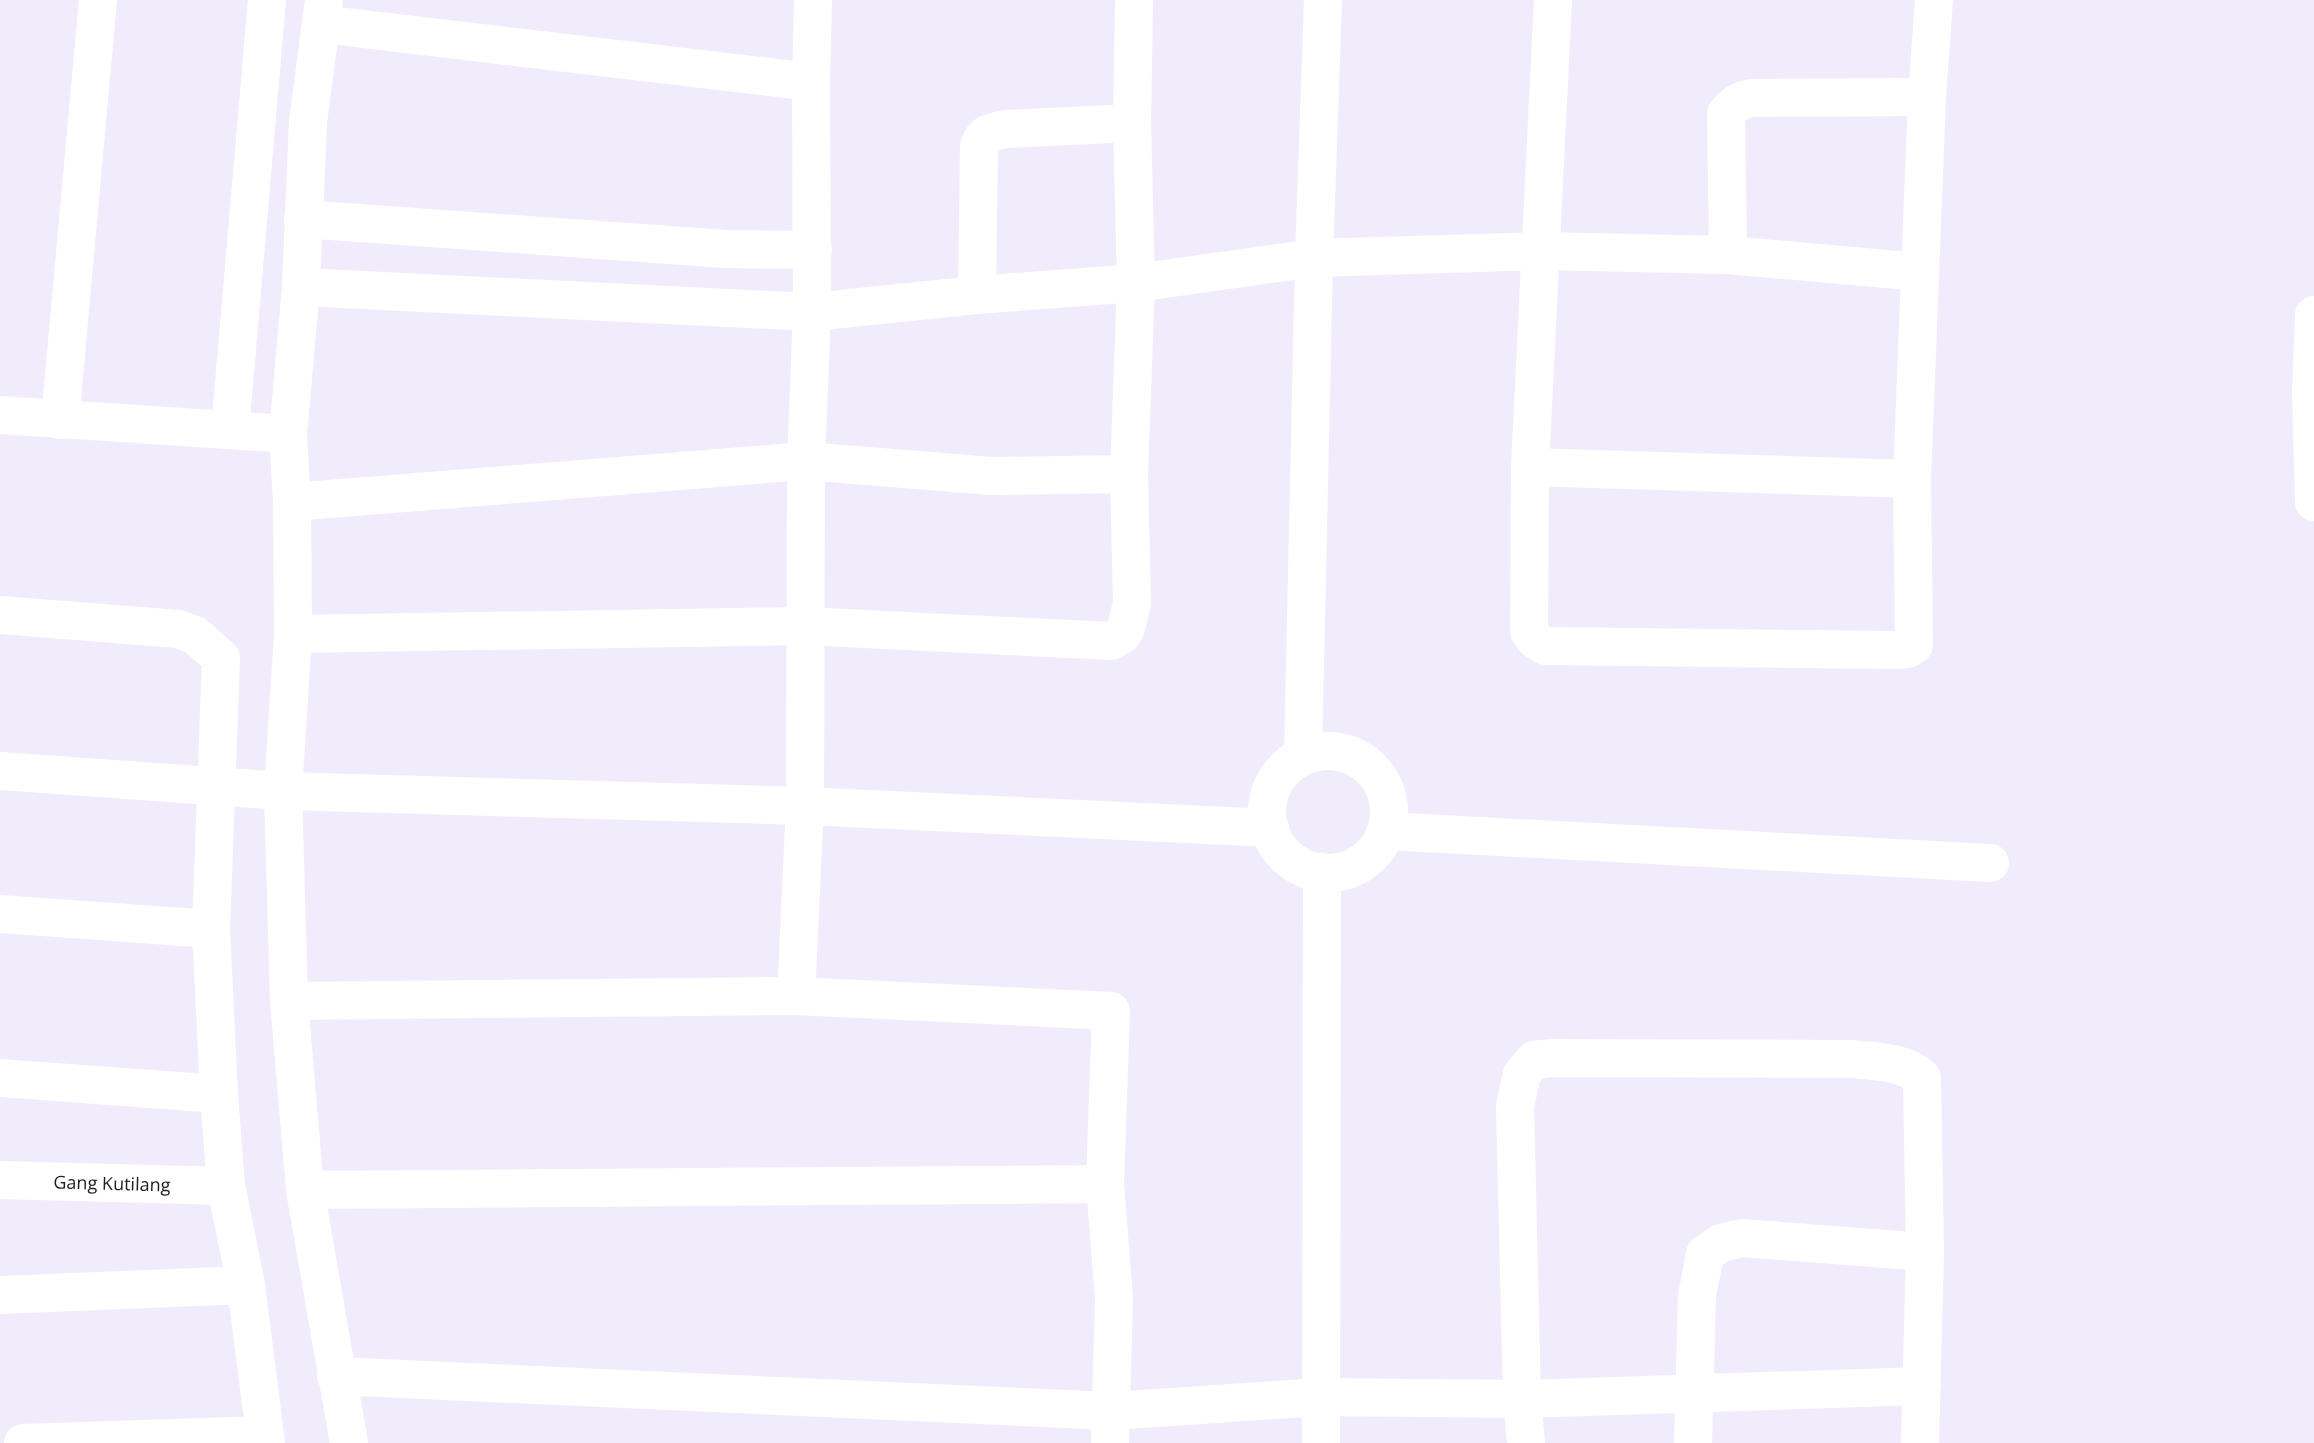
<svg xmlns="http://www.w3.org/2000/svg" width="2314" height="1443" font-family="'Open Sans',sans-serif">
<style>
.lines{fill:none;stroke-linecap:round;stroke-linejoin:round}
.minor{stroke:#fff;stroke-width:38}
.labels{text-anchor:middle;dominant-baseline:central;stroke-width:7;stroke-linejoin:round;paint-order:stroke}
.street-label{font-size:18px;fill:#201e24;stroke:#fff}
</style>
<rect width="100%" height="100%" fill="#f1ecfc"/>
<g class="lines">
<g class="minor">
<polyline points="324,0 308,122 301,287 288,434 292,502 293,634 283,791 289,1001 305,1190 349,1443"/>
<polyline points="1553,0 1530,467 1529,631 1534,639 1545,646 1898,650 1908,649 1914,645 1912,479 1927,97 1934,0"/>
<polyline points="321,24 811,82"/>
<polyline points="303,219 726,249 813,250"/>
<path d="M 1728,255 L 1726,114 C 1733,104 1739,101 1751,98 L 1927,97"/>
<polyline points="301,287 812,312 977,295 1136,283 1314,258 1541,251 1728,255 1920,272"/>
<path d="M 977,295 L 979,146 C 983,132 992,132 1006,129 L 1132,123"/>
<polyline points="2314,315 2311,394 2314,502"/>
<polyline points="0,415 288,434"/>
<polyline points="60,420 98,0"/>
<polyline points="230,430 267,0"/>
<polyline points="1530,467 1912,479"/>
<polyline points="292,502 806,461 991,476 1129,474"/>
<polyline points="0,615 178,629 195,635 221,658 211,929 219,1094 226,1186 246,1285 266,1443"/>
<polyline points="293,634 804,626 1111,641 1122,635 1126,628 1132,603 1129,474 1136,283 1132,123 1134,0"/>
<circle cx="1328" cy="812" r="61"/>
<polyline points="1303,756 1314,258 1323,0"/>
<polyline points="0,771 283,791 805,806 1270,828"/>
<polyline points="1386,831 1990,863"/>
<polyline points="0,914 211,929"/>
<polyline points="796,996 805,806 806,461 812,312 811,82 813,0"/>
<polyline points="289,1001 796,996 1111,1011 1105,1184 1114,1299 1110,1443"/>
<polyline points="0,1078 219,1094"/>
<path id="s1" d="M 0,1180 L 226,1186"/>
<polyline points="305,1190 1105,1184"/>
<polyline points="0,1295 246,1285"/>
<polyline points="336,1376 1111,1411 1321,1397 1522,1399 1922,1386"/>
<polyline points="23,1443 264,1435"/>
<polyline points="1321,1443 1322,872"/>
<path d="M 1526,1443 L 1522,1399 L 1515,1106 L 1522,1074 L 1534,1060 L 1552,1058 L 1853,1059 C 1876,1062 1904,1061 1922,1078 L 1925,1252 L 1920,1443"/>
<polyline points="1693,1443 1697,1296 1705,1254 1721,1243 1742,1238 1925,1252"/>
</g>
</g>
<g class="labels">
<g class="street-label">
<text stroke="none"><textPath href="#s1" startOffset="112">Gang Kutilang</textPath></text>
</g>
</g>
</svg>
